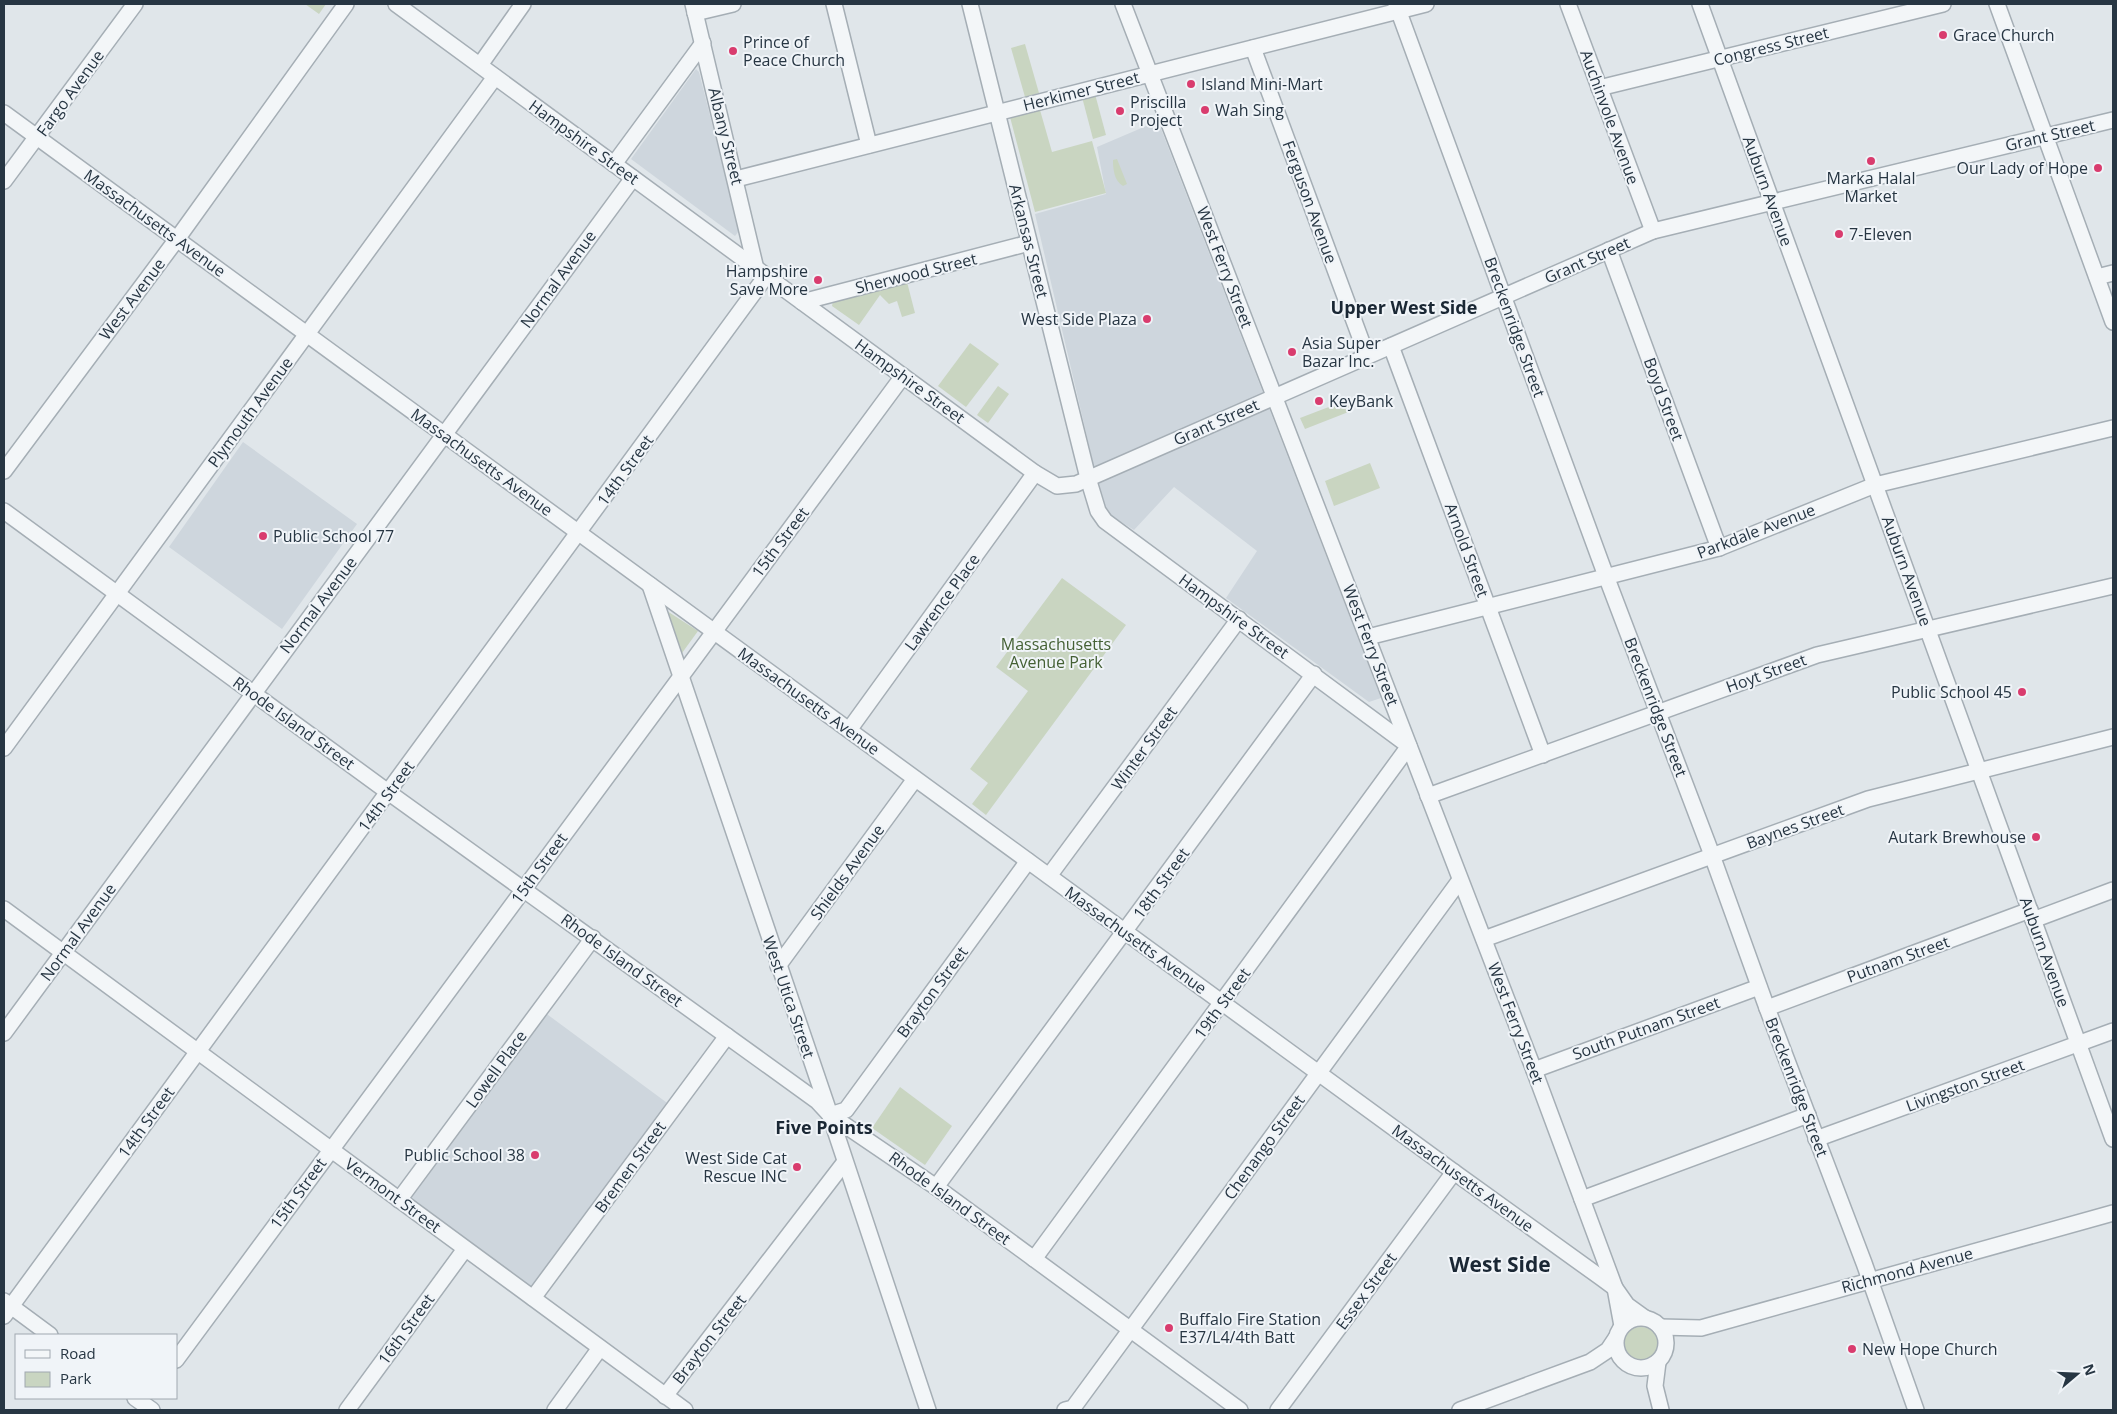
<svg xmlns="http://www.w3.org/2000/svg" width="2117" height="1414" font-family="'Open Sans',sans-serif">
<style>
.built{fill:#ced6dd}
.green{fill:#c9d5c1}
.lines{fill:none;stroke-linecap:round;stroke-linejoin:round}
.minor-casing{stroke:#a5aeb5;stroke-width:18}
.minor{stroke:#f3f6f8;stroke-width:15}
.poi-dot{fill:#d93c6e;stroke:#f0f4f8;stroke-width:2}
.labels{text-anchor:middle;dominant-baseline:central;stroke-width:4;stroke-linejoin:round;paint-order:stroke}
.poi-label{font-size:16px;fill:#273643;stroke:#f0f4f8;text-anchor:start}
.street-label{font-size:16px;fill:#273643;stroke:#f0f4f8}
.park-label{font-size:16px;fill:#446034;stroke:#f0f4f8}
.neighbourhood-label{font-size:18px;font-weight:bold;fill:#1a2734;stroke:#f0f4f8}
.district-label{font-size:21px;font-weight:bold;fill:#1a2734;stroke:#f0f4f8}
</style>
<rect width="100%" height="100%" fill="#e0e6ea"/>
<g class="built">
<polygon points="696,69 699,72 739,231 735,236 631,159"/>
<polygon points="1158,121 1381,698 1369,702 1226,598 1257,551 1174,487 1134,530 1110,515 1102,501 1035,214 1106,194 1097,147"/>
<polygon points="243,442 357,524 282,629 169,547"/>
<polygon points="540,1009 674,1108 533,1298 399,1200"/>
</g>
<g class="green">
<polygon points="305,4 326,4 319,14"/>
<polygon points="1025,44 1039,93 1025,97 1011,48"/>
<polygon points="1095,94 1106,135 1093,139 1082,97"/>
<polygon points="1040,110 1052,152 1092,141 1106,193 1035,212 1010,117"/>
<path d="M 1117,159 L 1127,184 L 1123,186 C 1114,181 1113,169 1113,160 Z"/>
<polygon points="907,282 915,313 902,317 897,301 889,304 880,295 859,325 832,306 833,301"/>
<polygon points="970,343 999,364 966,407 938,386"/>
<polygon points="998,386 1009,394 988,423 977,415"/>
<polygon points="1347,400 1351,411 1305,429 1300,418"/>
<polygon points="1370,463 1380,488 1334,506 1325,481"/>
<polygon points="1062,578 1126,625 986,815 972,804 988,783 970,769 1028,691 996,667"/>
<polygon points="667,611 698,631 682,653"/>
<polygon points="900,1087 952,1126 925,1165 872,1128"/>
<circle cx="1641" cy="1344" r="17"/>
</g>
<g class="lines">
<g class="minor-casing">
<g id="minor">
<polyline points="396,4 1035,473 1057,486 1076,484 1653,231 2113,120"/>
<polyline points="693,4 756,269"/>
<polyline points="834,4 869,145"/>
<polyline points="970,4 1088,478 1098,511 1105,521 1409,746 1034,1259"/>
<polyline points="1123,4 1534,1070 1615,1288 1622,1326"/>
<polyline points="1396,4 1603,568 1709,847 1767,1008 1864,1263 1916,1410"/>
<polyline points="1568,4 1653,231"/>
<polyline points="1700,4 2113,1139"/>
<polyline points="1997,4 2113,322"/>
<polyline points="695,13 733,4"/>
<polyline points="1253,48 1367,356"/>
<polyline points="480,65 523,4"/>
<polyline points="1599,88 1943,4"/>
<polyline points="4,113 1454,1172 1600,1277 1615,1288 1627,1305 1645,1318"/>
<polyline points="614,164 703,43"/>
<polyline points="736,179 1426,4"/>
<polyline points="4,181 135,4"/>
<polyline points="1609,250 1719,548"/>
<polyline points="2097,277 2113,273"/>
<polyline points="802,302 1029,243"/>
<polyline points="1391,346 1543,755"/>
<polyline points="4,471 177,239 346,4"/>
<polyline points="4,511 388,792 770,1067 817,1101 830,1115 936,1187 1240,1410"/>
<polyline points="650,585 830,1115 928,1410"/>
<polyline points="1368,637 1719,548 1875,485 2113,428"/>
<polyline points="849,730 1035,473"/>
<polyline points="4,748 495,77"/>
<polyline points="1428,796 1817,655 2113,586"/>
<polyline points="1049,876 1239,619"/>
<polyline points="4,909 685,1410"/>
<polyline points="2033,920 2113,890"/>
<polyline points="1484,939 1868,799 2113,737"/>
<polyline points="778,966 915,779"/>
<polyline points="1767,1008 2030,910"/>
<polyline points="4,1033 633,178"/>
<polyline points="1534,1070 1759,987"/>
<polyline points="830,1115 846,1110 1028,861"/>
<polyline points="1816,1139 2113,1031"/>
<polyline points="936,1187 1314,674"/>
<polyline points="1582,1199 1808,1115"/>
<polyline points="399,1200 593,938"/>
<polyline points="533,1298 727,1036"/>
<polyline points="4,1301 50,1335"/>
<polyline points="4,1316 766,276"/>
<circle cx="1641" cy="1343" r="25"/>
<polyline points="1660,1327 1701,1328 2113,1213"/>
<polyline points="176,1360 903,376"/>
<polyline points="1658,1362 1655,1386 1661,1410"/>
<polyline points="665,1396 844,1163"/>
<polyline points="135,1398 152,1410"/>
<polyline points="347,1410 465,1249"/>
<polyline points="555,1410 600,1348"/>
<polyline points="1065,1410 1073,1408 1460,880"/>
<polyline points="1278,1410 1454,1172"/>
<polyline points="1460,1410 1590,1362 1608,1350 1616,1338"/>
</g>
</g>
<use href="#minor" class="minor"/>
</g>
<g class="poi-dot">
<circle cx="1943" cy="35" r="5"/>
<circle cx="733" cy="51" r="5"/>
<circle cx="1191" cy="84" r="5"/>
<circle cx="1205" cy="110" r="5"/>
<circle cx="1120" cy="111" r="5"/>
<circle cx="1871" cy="161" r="5"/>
<circle cx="2098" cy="168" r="5"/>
<circle cx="1839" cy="234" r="5"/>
<circle cx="818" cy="280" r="5"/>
<circle cx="1147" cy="319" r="5"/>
<circle cx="1292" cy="352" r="5"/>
<circle cx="1319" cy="401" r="5"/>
<circle cx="263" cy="536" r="5"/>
<circle cx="2022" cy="692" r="5"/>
<circle cx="2036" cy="837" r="5"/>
<circle cx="535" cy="1155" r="5"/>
<circle cx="797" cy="1167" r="5"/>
<circle cx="1169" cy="1328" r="5"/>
<circle cx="1852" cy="1349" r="5"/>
</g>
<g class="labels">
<g class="poi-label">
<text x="1953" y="35">Grace Church</text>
<text x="743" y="42">Prince of<tspan x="743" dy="18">Peace Church</tspan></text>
<text x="1201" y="84">Island Mini-Mart</text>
<text x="1130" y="102">Priscilla<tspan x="1130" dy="18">Project</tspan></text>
<text x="1215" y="110">Wah Sing</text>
<text x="2088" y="168" text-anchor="end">Our Lady of Hope</text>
<text x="1871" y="178" text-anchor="middle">Marka Halal<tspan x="1871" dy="18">Market</tspan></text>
<text x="1849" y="234">7-Eleven</text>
<text x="808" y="271" text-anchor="end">Hampshire<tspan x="808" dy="18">Save More</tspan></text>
<text x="1137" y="319" text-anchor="end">West Side Plaza</text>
<text x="1302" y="343">Asia Super<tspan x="1302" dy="18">Bazar Inc.</tspan></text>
<text x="1329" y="401">KeyBank</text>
<text x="273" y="536">Public School 77</text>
<text x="2012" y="692" text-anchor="end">Public School 45</text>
<text x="2026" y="837" text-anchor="end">Autark Brewhouse</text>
<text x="525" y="1155" text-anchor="end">Public School 38</text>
<text x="787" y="1158" text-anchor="end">West Side Cat<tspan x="787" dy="18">Rescue INC</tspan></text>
<text x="1179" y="1319">Buffalo Fire Station<tspan x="1179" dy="18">E37/L4/4th Batt</tspan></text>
<text x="1862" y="1349">New Hope Church</text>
</g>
<g class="street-label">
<text transform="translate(1771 46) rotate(-14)">Congress Street</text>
<text transform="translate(1081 91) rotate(-14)">Herkimer Street</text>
<text transform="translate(70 93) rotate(-54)">Fargo Avenue</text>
<text transform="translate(1610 117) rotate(70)">Auchinvole Avenue</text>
<text transform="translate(2050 135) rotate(-13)">Grant Street</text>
<text transform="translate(726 136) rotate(76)">Albany Street</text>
<text transform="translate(584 142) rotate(36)">Hampshire Street</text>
<text transform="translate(1768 191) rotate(70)">Auburn Avenue</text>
<text transform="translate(1310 202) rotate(70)">Ferguson Avenue</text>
<text transform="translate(155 223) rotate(36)">Massachusetts Avenue</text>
<text transform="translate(1029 241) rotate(76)">Arkansas Street</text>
<text transform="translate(1587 260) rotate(-24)">Grant Street</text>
<text transform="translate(1225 267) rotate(69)">West Ferry Street</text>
<text transform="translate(916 273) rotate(-14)">Sherwood Street</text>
<text transform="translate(558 279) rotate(-54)">Normal Avenue</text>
<text transform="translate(132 299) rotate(-53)">West Avenue</text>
<text transform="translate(1515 327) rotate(70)">Breckenridge Street</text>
<text transform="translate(910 381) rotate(36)">Hampshire Street</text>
<text transform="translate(1664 399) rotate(70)">Boyd Street</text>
<text transform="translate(250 412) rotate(-54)">Plymouth Avenue</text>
<text transform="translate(1216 422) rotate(-24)">Grant Street</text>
<text transform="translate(482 462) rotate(36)">Massachusetts Avenue</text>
<text transform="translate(625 470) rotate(-54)">14th Street</text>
<text transform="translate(1756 531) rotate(-21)">Parkdale Avenue</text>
<text transform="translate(780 542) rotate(-53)">15th Street</text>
<text transform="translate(1467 550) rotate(70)">Arnold Street</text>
<text transform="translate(1907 571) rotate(70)">Auburn Avenue</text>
<text transform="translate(942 602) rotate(-54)">Lawrence Place</text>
<text transform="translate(318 605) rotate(-53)">Normal Avenue</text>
<text transform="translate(1234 616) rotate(36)">Hampshire Street</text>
<text transform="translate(1371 645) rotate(69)">West Ferry Street</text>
<text transform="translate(1766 673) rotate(-20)">Hoyt Street</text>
<text transform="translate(809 701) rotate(36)">Massachusetts Avenue</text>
<text transform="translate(1656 707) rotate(69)">Breckenridge Street</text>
<text transform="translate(294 723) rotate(36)">Rhode Island Street</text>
<text transform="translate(1144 748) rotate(-54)">Winter Street</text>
<text transform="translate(386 796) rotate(-54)">14th Street</text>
<text transform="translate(1795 826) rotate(-20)">Baynes Street</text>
<text transform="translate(539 868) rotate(-54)">15th Street</text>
<text transform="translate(847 872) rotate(-54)">Shields Avenue</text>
<text transform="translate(1161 883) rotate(-54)">18th Street</text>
<text transform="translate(78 932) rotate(-54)">Normal Avenue</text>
<text transform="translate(1136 940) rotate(36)">Massachusetts Avenue</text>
<text transform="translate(2045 952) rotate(70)">Auburn Avenue</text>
<text transform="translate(1898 959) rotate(-20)">Putnam Street</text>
<text transform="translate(622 960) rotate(36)">Rhode Island Street</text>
<text transform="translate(932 992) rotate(-54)">Brayton Street</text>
<text transform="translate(789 997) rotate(71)">West Utica Street</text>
<text transform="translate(1222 1003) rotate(-54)">19th Street</text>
<text transform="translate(1516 1023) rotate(69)">West Ferry Street</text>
<text transform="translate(1646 1028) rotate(-20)">South Putnam Street</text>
<text transform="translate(496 1069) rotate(-54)">Lowell Place</text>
<text transform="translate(1965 1085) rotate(-20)">Livingston Street</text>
<text transform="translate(1797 1087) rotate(69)">Breckenridge Street</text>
<text transform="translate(146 1122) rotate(-54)">14th Street</text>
<text transform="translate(1264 1147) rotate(-54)">Chenango Street</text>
<text transform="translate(630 1167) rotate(-54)">Bremen Street</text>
<text transform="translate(1463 1178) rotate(36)">Massachusetts Avenue</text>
<text transform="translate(298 1193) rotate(-54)">15th Street</text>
<text transform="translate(393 1195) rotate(36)">Vermont Street</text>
<text transform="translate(950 1198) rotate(36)">Rhode Island Street</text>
<text transform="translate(1907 1270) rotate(-15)">Richmond Avenue</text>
<text transform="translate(1366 1291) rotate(-54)">Essex Street</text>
<text transform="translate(406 1329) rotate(-54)">16th Street</text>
<text transform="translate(709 1339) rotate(-52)">Brayton Street</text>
</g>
<g class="park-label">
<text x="1056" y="644">Massachusetts<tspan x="1056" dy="18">Avenue Park</tspan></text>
</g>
<g class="neighbourhood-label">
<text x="1404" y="307">Upper West Side</text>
<text x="824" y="1127">Five Points</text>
</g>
<g class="district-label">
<text x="1500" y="1264">West Side</text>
</g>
</g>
<rect width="2117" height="1414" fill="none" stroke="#273643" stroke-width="10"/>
<rect x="15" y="1334" width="162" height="65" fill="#f0f4f8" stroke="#a0a8b0"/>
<rect x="25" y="1350" width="25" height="8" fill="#f3f6f8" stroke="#a0a8b0"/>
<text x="60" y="1359" font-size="15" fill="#273643">Road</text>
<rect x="25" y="1372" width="25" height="15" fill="#c9d5c1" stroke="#a0a8b0"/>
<text x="60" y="1384" font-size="15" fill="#273643">Park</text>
<g transform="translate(2077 1374) rotate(71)" stroke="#f0f4f8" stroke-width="4" paint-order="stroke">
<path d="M0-4L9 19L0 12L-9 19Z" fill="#273643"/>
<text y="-8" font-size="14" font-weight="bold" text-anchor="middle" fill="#273643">N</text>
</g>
</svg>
